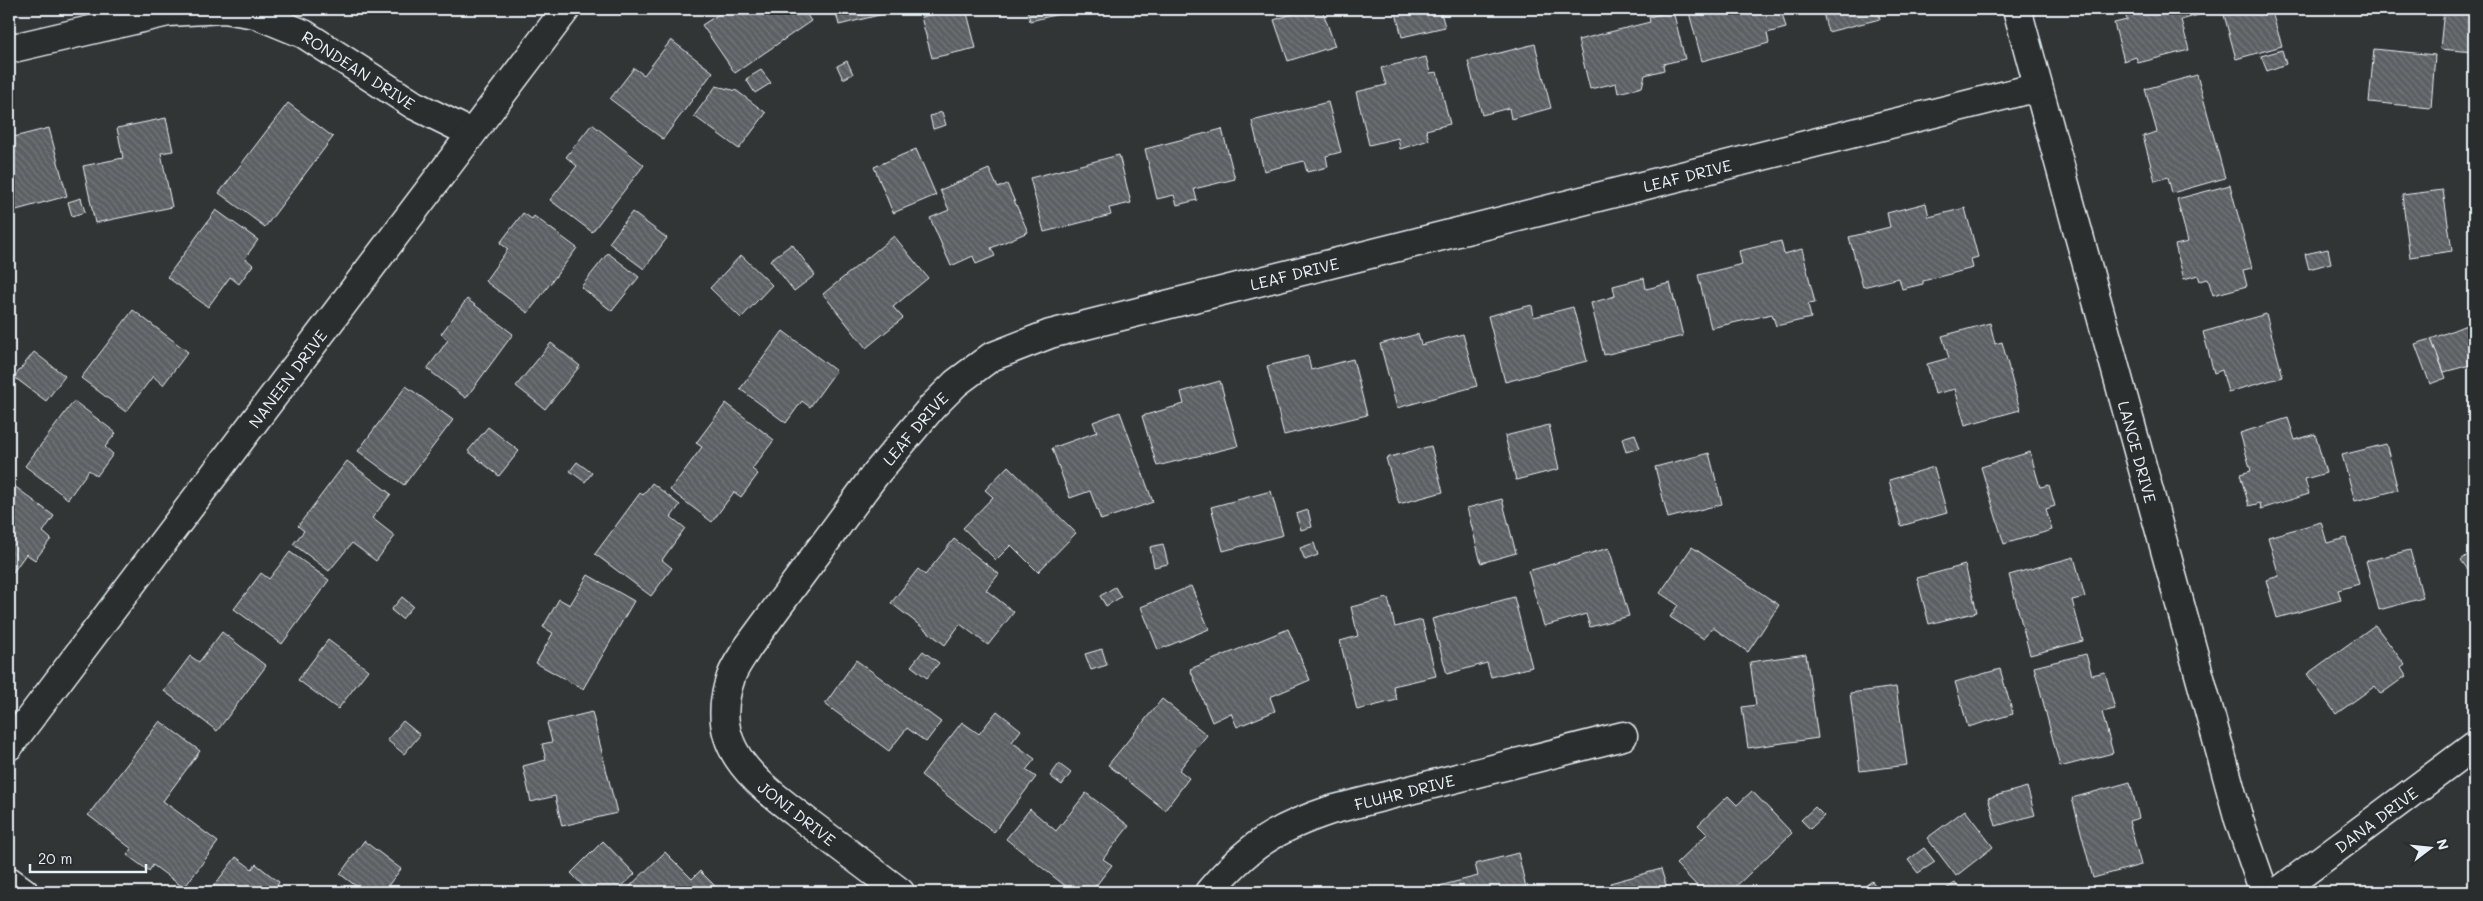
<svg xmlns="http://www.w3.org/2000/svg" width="2483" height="901" font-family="Mali,sans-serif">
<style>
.building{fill:url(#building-back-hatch);stroke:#e8f1f8}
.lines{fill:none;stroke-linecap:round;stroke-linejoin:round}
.minor-casing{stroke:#e8f1f8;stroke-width:31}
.minor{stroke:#2a2d2e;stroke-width:28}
.labels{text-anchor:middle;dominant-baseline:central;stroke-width:4;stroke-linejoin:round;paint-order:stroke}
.street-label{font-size:16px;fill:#e8f1f8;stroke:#2a2d2e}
</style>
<defs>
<pattern id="building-back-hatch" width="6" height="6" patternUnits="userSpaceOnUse" patternTransform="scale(1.25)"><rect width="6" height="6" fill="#5c6063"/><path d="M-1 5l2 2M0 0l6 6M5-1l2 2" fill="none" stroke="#73777a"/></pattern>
</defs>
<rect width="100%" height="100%" fill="#323536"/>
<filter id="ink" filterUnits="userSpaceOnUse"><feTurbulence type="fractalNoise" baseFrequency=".02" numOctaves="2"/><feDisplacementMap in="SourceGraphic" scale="10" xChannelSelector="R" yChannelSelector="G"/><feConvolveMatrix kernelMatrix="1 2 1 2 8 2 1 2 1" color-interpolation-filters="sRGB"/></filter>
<g filter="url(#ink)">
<g class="building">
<polygon points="727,9 803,9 811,21 735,73 702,25"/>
<polygon points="835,9 898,9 899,10 839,25"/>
<polygon points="954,9 966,9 976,48 932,58 921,17"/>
<polygon points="1027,9 1062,9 1063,13 1030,21"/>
<polygon points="1308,9 1322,9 1335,46 1288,61 1274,20"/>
<polygon points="1395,9 1440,9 1445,27 1402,37"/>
<polygon points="1688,9 1781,9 1786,28 1767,33 1769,43 1702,61"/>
<polygon points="1822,9 1886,9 1878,11 1880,19 1828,32"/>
<polygon points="2124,9 2208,9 2209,12 2181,20 2189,50 2138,63 2136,57 2124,61 2114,23 2127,20"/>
<polygon points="2233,9 2271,9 2282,46 2236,59 2223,11"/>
<polygon points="2444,9 2474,9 2474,52 2440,49"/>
<polygon points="1673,11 1685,59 1663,64 1664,70 1645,75 1642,87 1618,93 1616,83 1590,89 1578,40 1650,22 1649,17"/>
<polygon points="671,40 713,72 663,139 610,99 634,68 644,75"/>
<polygon points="1535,44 1551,108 1511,119 1509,108 1482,115 1468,61"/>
<polygon points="2374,49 2435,55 2431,108 2369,102"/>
<polygon points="2282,50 2286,64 2267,71 2261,56"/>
<polygon points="1426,57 1430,73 1437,72 1450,124 1426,130 1429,140 1400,149 1398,138 1369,145 1356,92 1386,85 1381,68"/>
<polygon points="847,61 853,74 843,79 837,66"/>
<polygon points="761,70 771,83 755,93 746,79"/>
<polygon points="2197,75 2225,178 2172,193 2168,177 2155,181 2143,136 2157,132 2145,89"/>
<polygon points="716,86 737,91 766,113 739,149 694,116"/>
<polygon points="1328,102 1341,152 1326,156 1328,167 1307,172 1304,161 1264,171 1252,121"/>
<polygon points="288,103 333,137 265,227 219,193"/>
<polygon points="942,112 946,125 933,129 930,116"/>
<polygon points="166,118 173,151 161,153 172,207 95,223 83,166 123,158 117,128"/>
<polygon points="592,124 644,165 592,232 550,200 577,166 566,157"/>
<polygon points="49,128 67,196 9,212 9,153 14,152 10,138"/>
<polygon points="1222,129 1235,179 1194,189 1197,200 1177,205 1174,195 1157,199 1145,149"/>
<polygon points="916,149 936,195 893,213 874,167"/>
<polygon points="1119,155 1131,203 1109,208 1111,215 1044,232 1030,178"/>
<polygon points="989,169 998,188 1007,184 1028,232 991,248 995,256 976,264 973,256 951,266 930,218 949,210 940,190"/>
<polygon points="2230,185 2252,268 2243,270 2247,286 2213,295 2208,279 2200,281 2198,275 2184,279 2175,245 2188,242 2177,199"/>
<polygon points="2443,190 2452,251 2410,257 2402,195"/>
<polygon points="81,198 85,212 72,216 68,202"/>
<polygon points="1926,203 1929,217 1965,208 1978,257 1971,259 1973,268 1923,281 1923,284 1902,289 1899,278 1863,287 1849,237 1890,227 1887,213"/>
<polygon points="216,210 258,240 245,258 253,265 239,284 230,277 208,307 167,277"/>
<polygon points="632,212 667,238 644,269 609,243"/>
<polygon points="523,213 532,219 534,216 577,248 528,313 485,281 508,249 500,243"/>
<polygon points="894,236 928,278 893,307 903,318 866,348 823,294"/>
<polygon points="1781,241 1784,254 1802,249 1815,303 1808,304 1811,318 1776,326 1772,314 1711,328 1698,275 1742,264 1739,251"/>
<polygon points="792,244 815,275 794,291 770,260"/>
<polygon points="2328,249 2331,263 2309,269 2305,254"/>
<polygon points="608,253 639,277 612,311 581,287"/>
<polygon points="741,255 772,285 741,318 710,288"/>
<polygon points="1644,278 1646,289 1670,283 1683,336 1604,355 1591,303 1615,296 1613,286"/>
<polygon points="467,299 513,334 466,398 427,369 448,340 441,334"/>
<polygon points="1532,305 1534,317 1573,307 1587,361 1505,382 1488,316"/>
<polygon points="133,310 188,352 163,385 153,376 126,412 81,378"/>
<polygon points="2266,314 2283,377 2228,392 2222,370 2214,373 2203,332"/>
<polygon points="2474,322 2474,364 2444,372 2431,339"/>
<polygon points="1990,323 1995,344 2002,342 2020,410 1965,425 1955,389 1935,394 1927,364 1949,358 1942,336"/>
<polygon points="783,331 836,371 810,407 802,401 786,423 740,389"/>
<polygon points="1418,334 1421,345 1463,334 1477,386 1397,408 1380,344"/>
<polygon points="2431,339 2446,378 2430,384 2415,344"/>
<polygon points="551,343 580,366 545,409 516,386"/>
<polygon points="34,352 65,376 46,401 14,377"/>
<polygon points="1308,356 1311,370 1353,359 1367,415 1284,435 1267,366"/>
<polygon points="1220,381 1238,446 1157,466 1142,416 1184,404 1181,392"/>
<polygon points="406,386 453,420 404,485 358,451"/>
<polygon points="74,401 116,433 105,447 113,454 97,476 89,470 68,499 25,466"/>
<polygon points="726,403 774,440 752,469 758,474 741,497 734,492 712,522 670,490 702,447 696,443"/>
<polygon points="1120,412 1153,502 1101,520 1090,491 1070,498 1052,448 1097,432 1093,422"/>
<polygon points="2288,418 2295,440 2315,434 2326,473 2305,479 2309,494 2261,509 2260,503 2249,506 2240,474 2251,471 2240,433"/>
<polygon points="1549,425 1559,469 1516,480 1505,436"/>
<polygon points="488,427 519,451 499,476 468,451"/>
<polygon points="1635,434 1640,448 1626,452 1622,438"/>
<polygon points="2386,444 2398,490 2355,501 2342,455"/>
<polygon points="1431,446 1443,492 1399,504 1386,458"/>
<polygon points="2030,452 2040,487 2049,485 2055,506 2046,509 2052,530 2004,544 1981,467"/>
<polygon points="1709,453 1722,504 1668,518 1655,467"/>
<polygon points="347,461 391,494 372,518 395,536 376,561 352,543 329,571 293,544 304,531 298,526"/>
<polygon points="577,462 592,473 585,482 570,471"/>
<polygon points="1008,466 1076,533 1038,572 1011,545 996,560 963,528 993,497 985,490"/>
<polygon points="1934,467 1947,513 1901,526 1889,480"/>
<polygon points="9,482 54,516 43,532 51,539 35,560 26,554 9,578"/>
<polygon points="652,483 680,505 671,517 685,528 662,560 672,568 651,596 595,554 640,493 643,495"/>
<polygon points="1271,491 1283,535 1223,551 1211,507"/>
<polygon points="1502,499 1516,553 1481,563 1467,508"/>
<polygon points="1308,510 1312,527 1301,530 1296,514"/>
<polygon points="2321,522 2327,543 2346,538 2359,584 2338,590 2341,600 2277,618 2266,580 2279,576 2268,537"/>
<polygon points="954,539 999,574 986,590 1014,612 988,645 960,624 945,645 891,603 918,569 925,575"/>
<polygon points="1314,543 1318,555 1305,560 1300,548"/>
<polygon points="1163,544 1168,564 1154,567 1150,547"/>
<polygon points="1692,547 1779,605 1748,652 1712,627 1704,639 1670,617 1678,605 1660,593"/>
<polygon points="1609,548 1629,616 1590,627 1586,614 1544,626 1528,571"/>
<polygon points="2410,550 2423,598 2379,610 2366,561"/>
<polygon points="2474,550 2474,578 2461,560"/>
<polygon points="290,552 329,580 282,644 234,609 261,573 269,579"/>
<polygon points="2074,557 2085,597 2072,600 2083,641 2030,655 2009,575"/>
<polygon points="1965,565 1977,612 1929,624 1917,578"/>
<polygon points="588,575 634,601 583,689 536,663 553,633 543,627 559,599 570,605"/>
<polygon points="1191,586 1209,629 1158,650 1141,607"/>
<polygon points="1115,587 1121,597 1106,606 1100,596"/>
<polygon points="402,597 413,606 402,619 391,610"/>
<polygon points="1514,597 1532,667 1491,677 1487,663 1447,674 1432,619"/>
<polygon points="1388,598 1395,627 1422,620 1436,676 1393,686 1397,700 1357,710 1340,641 1358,636 1351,607"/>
<polygon points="2375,625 2405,665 2401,668 2406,676 2381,694 2375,686 2336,714 2307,674"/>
<polygon points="1288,629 1310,680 1270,697 1275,711 1237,727 1231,713 1212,722 1190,669"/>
<polygon points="222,632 266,666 217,731 164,691 190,656 199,662"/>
<polygon points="328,640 368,670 338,709 298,680"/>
<polygon points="1102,649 1107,665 1091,670 1085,654"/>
<polygon points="923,651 939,663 927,678 911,666"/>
<polygon points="1806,654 1818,738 1748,748 1742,707 1756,705 1750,662"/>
<polygon points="2086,654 2092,675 2105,672 2115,709 2102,712 2113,753 2060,767 2034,667"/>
<polygon points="856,660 941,722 926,742 907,728 889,751 825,704"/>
<polygon points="2000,669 2013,714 1968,727 1955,682"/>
<polygon points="1896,687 1907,765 1860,771 1850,693"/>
<polygon points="1162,699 1207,735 1179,770 1189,778 1165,810 1108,765"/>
<polygon points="997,711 1021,730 1012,742 1035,759 1026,770 1036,777 994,832 921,775 962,722 979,734"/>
<polygon points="592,712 617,813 562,826 555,796 531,802 523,766 546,760 542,744 552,742 547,723"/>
<polygon points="160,721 200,751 163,801 218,842 184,888 153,865 149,871 127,855 132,849 88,815"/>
<polygon points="403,721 420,735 404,754 387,740"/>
<polygon points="1059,764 1071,773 1062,785 1050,776"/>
<polygon points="2130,782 2139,818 2129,821 2141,865 2093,878 2072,798"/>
<polygon points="2027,787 2035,815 1996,826 1988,798"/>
<polygon points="1752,791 1792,833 1730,892 1703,892 1676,864 1707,834 1698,825 1728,796 1737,805"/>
<polygon points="1086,793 1129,826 1103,859 1112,865 1091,892 1084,886 1078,892 1073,892 1006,839 1030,809 1056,831"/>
<polygon points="1815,807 1824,816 1810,829 1801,820"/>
<polygon points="1965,810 1993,847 1956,876 1927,838"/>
<polygon points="364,841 401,869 383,892 364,892 340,874"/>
<polygon points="603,841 635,874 621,887 625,891 665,852 692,879 700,871 721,892 589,892 571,873"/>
<polygon points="1924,848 1935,862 1918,873 1908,860"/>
<polygon points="1518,853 1527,892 1440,892 1439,886 1478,876 1475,864"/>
<polygon points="236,857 252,869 256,864 279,882 277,886 284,892 209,892"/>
<polygon points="1661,869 1668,892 1613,892 1610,883"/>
<polygon points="1872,881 1880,892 1857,892"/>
<polygon points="1955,883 1962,892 1942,892"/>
</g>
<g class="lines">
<g class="minor-casing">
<g id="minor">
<path id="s1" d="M 2017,9 L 2239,820 L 2264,892"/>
<path id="s2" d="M 9,49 L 168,12 L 224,9 L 255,14 L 304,34 L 414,105 L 471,133"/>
<path id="s3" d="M 9,746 L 566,9"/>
<polyline points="9,881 24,892"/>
<path id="s4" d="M 900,892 C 868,868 837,844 805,820 C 756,782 706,748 731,677 C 734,667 742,657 748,647 L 874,476 L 932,407 L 956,383 L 991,357 L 1050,334 L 2038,87"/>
<path id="s5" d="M 1209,892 C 1248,846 1274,829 1331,810 L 1623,736"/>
<path id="s6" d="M 2278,892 L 2474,746"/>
</g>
</g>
<use href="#minor" class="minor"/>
</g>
</g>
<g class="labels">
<g class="street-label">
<text stroke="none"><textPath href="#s2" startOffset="369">RONDEAN DRIVE</textPath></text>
<text stroke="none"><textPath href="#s4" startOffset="1430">LEAF DRIVE</textPath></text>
<text stroke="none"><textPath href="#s4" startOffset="1025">LEAF DRIVE</textPath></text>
<text stroke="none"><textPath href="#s3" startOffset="461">NANEEN DRIVE</textPath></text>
<text stroke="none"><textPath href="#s4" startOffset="605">LEAF DRIVE</textPath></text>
<text stroke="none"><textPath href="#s1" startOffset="459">LANCE DRIVE</textPath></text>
<text stroke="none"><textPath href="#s5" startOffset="225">FLUHR DRIVE</textPath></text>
<text transform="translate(797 813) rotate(38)">JONI DRIVE</text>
<text stroke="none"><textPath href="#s6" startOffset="122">DANA DRIVE</textPath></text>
</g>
</g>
<rect width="2483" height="901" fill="none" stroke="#2a2d2e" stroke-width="30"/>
<rect x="15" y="15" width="2453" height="871" fill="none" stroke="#e8f1f8" stroke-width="2" filter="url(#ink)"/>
<g transform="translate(2430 848) rotate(74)" stroke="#2a2d2e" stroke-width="4" paint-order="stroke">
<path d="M0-4L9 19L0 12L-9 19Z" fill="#e8f1f8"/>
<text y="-8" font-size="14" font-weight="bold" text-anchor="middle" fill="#e8f1f8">N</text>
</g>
<path d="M30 864v8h116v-8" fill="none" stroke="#e8f1f8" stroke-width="2.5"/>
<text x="38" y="864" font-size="15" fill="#e8f1f8" stroke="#2a2d2e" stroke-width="4" paint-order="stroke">20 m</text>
</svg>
